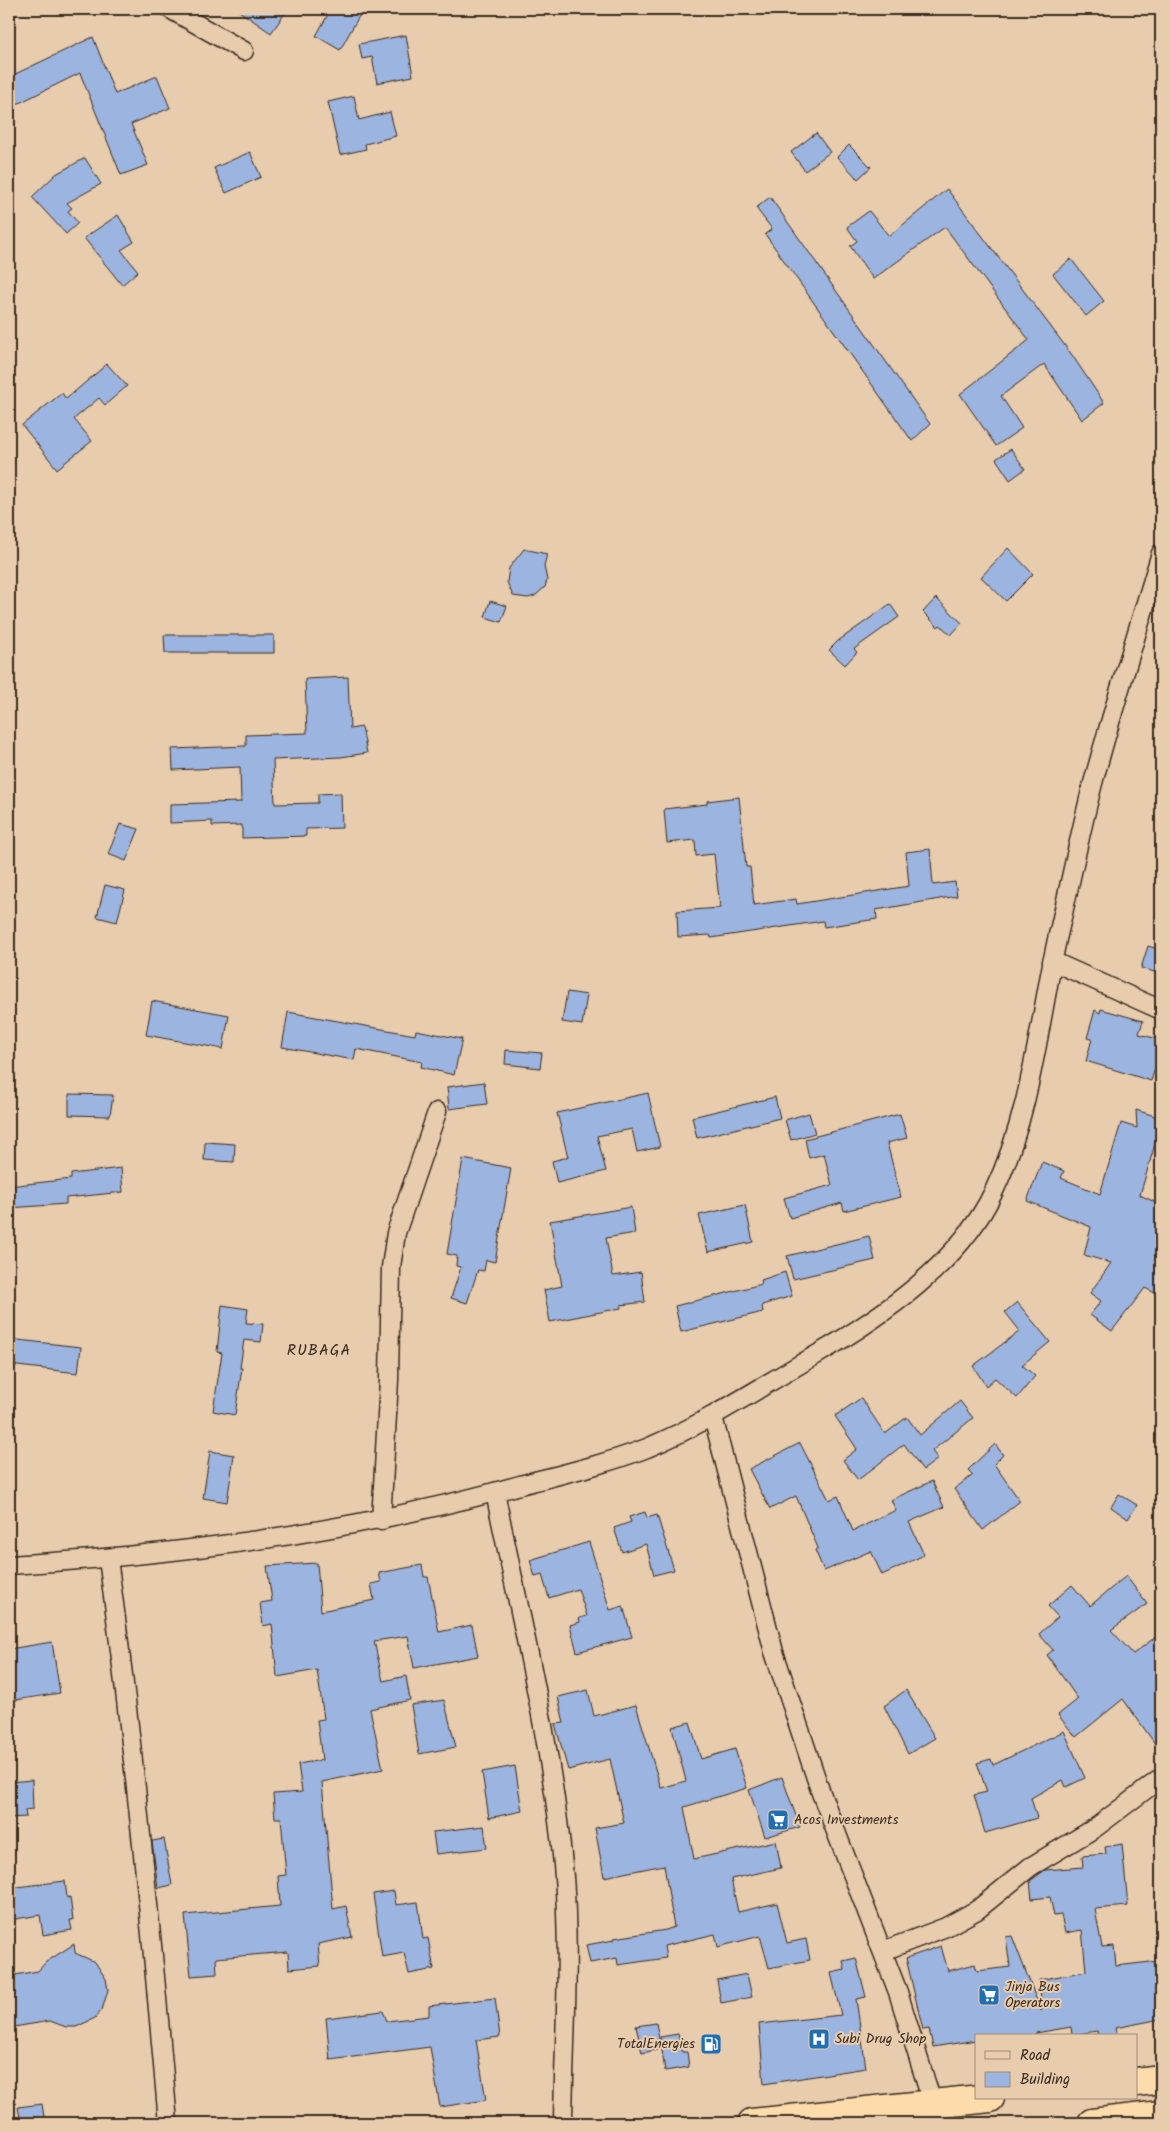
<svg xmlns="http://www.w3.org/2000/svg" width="1170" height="2132" font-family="Kalam,sans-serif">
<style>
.building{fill:#9bb4e0;stroke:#3b2a1e}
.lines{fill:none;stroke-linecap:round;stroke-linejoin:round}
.street-casing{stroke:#3b2a1e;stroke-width:21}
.highway-casing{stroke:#3b2a1e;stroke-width:31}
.street{stroke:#e7ccae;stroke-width:18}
.highway{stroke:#fddcac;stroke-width:28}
.labels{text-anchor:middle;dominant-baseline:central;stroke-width:4;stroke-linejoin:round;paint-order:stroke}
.poi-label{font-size:14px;fill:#3b2a1e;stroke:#e7ccae;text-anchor:start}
.quarter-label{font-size:16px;letter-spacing:1px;fill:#3b2a1e;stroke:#e7ccae}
</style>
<rect width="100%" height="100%" fill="#e7ccae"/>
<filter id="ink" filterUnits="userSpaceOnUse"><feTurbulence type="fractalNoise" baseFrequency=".02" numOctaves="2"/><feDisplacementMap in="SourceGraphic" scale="10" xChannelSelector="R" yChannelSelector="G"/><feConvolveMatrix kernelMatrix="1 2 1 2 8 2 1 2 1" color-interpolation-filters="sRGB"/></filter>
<g filter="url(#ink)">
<g class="building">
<polygon points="236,9 288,9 271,33"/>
<polygon points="331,9 363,9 340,50 316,36"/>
<polygon points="406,35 413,76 377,83 372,57 362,59 359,44"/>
<polygon points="93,37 115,94 157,76 170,108 131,124 148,165 121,175 80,73 9,108 9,77"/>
<polygon points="354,96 359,120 390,112 396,136 365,144 366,149 340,155 328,102"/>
<polygon points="816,133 830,152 805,171 791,152"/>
<polygon points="849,145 871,167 858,179 837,157"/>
<polygon points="250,152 261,177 226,193 214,168"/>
<polygon points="85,158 101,184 67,203 72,208 68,211 78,223 66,234 32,197 56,174"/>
<polygon points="947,189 1072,355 1104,403 1082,420 1044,364 1001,396 1022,428 996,446 960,394 1029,340 945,227 873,279 850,246 857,241 847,227 869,211 889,236"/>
<polygon points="770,197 930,424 912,441 765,234 772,229 756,208"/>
<polygon points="118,215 134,242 121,250 138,271 122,285 84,238"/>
<polygon points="1071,259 1104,301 1086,316 1053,274"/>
<polygon points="107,364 127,386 105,405 99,398 74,419 92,441 57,469 22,425 62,393 66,399"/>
<polygon points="1011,449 1025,469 1010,480 996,459"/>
<polygon points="1008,548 1033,574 1006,601 981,577"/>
<polygon points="524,549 547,554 544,566 547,580 545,587 535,596 528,598 513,596 507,582 509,568"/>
<polygon points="936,598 962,623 951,635 940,625 938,627 923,612"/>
<polygon points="490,601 507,606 501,622 485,617"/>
<polygon points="890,604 899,617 854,649 857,652 845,665 829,650 838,641"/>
<polygon points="164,635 274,635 274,653 165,653"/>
<polygon points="348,677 350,729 362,727 367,753 341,757 273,760 275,804 318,803 318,794 341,793 342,828 306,829 306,836 242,838 242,825 212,826 212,821 170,823 170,804 241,802 240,767 173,770 172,749 246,746 246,735 307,733 305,679"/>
<polygon points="739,797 746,867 750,867 754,905 796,899 797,904 909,886 906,852 930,849 933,885 955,882 957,896 876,910 877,919 824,927 823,921 711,938 710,935 678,937 677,911 720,908 714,854 696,856 695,840 667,843 664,809 707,804 707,801"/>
<polygon points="120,824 139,829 126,861 108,854"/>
<polygon points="105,885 125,890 117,922 97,917"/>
<polygon points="1148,946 1161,950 1161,974 1141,968"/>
<polygon points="567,992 587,995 582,1025 562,1022"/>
<polygon points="152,1001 229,1015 223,1049 146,1035"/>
<polygon points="1101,1009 1143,1021 1139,1034 1161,1040 1161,1071 1155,1068 1151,1081 1086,1061 1092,1039 1087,1038 1095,1010 1100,1013"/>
<polygon points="288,1012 415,1035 416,1030 462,1039 454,1075 421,1067 422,1062 356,1049 354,1060 282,1047"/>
<polygon points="506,1050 542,1053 540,1068 505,1064"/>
<polygon points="484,1082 487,1104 449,1109 447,1087"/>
<polygon points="648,1093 660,1147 637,1152 632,1129 597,1136 606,1171 557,1183 552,1161 568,1157 557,1113"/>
<polygon points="69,1094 113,1095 110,1116 69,1115"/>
<polygon points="775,1097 780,1118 697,1138 692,1117"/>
<polygon points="1136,1110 1161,1118 1161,1135 1158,1134 1140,1195 1161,1205 1161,1296 1145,1288 1112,1331 1090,1315 1101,1301 1090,1293 1111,1263 1084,1255 1091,1227 1027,1201 1042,1162 1064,1171 1061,1178 1100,1194 1121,1123 1137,1128"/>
<polygon points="809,1113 815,1133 791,1140 785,1120"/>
<polygon points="900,1114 907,1138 887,1143 901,1197 844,1211 842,1203 790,1218 784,1198 832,1185 824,1154 809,1158 805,1139"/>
<polygon points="205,1142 235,1144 234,1162 204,1160"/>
<polygon points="463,1159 511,1168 495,1262 486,1260 484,1271 478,1270 467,1303 451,1298 461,1267 456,1266 457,1256 447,1254"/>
<polygon points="121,1168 123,1192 66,1198 66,1204 9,1208 9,1186 71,1179 71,1174"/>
<polygon points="745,1205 753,1242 708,1252 699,1215"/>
<polygon points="631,1207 635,1233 606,1238 613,1276 641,1272 645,1302 621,1305 621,1308 550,1322 544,1290 562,1286 550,1221"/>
<polygon points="869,1236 875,1260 793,1279 787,1256"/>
<polygon points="785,1272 792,1296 762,1305 763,1312 681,1332 675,1306 762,1284 761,1280"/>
<polygon points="1017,1302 1050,1342 1022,1365 1035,1376 1017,1398 995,1378 986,1386 973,1366 1020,1331 1005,1312"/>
<polygon points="222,1305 248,1309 246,1323 263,1324 261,1342 244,1340 240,1368 242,1368 235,1415 213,1411 222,1353 217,1352"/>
<polygon points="9,1339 81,1347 78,1373 9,1365"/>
<polygon points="861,1398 885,1434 907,1417 920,1435 960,1401 973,1418 932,1451 938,1459 923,1470 904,1444 858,1480 843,1460 857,1449 835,1416"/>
<polygon points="800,1443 829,1500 838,1496 853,1531 896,1510 891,1500 932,1481 944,1507 909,1522 924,1555 882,1575 871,1551 824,1571 815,1550 818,1548 796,1496 770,1509 749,1469"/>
<polygon points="995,1444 1003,1455 994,1464 1020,1501 983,1530 954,1489 973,1475 968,1470"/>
<polygon points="210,1451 234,1455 227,1502 203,1498"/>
<polygon points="1119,1494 1137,1505 1128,1519 1111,1507"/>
<polygon points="645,1512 647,1518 657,1515 674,1570 654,1575 646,1544 622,1552 614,1528 631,1522 629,1517"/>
<polygon points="589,1542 610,1610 623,1606 632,1637 577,1652 570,1625 580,1622 579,1618 587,1616 578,1589 549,1598 542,1575 535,1577 530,1560"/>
<polygon points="317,1563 321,1611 374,1600 371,1584 381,1582 379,1573 422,1565 424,1577 428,1577 439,1632 472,1625 478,1656 414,1668 408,1636 374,1641 383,1681 406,1676 410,1700 370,1709 383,1769 322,1782 333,1909 346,1906 352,1937 318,1944 320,1966 289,1969 288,1952 216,1958 217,1974 191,1976 185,1915 280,1906 278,1876 286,1875 281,1818 275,1818 273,1794 302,1792 298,1764 322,1760 317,1720 324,1719 317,1670 277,1677 272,1624 263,1626 260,1603 272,1601 267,1566"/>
<polygon points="1126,1576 1147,1604 1111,1630 1133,1654 1161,1633 1161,1752 1123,1699 1076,1737 1058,1715 1078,1699 1047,1655 1053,1650 1039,1634 1058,1617 1048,1606 1072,1585 1090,1606"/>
<polygon points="52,1642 60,1693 9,1701 9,1649"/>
<polygon points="588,1690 594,1716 636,1705 661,1788 686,1781 672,1727 690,1722 701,1759 735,1749 747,1788 684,1807 694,1859 776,1841 781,1868 731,1879 738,1912 777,1903 787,1943 806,1939 810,1960 769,1968 760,1936 718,1947 715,1934 664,1946 666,1958 618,1965 617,1958 590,1963 586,1945 614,1940 614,1938 666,1930 674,1927 664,1865 604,1877 595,1828 624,1823 610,1759 568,1770 555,1724 564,1723 558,1697"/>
<polygon points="906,1690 935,1738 908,1754 884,1706"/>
<polygon points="444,1700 456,1747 419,1754 411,1705"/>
<polygon points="1064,1731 1085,1778 1066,1787 1063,1780 1031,1798 1037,1818 985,1833 974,1795 987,1792 977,1763 991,1759 993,1765"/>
<polygon points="515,1766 522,1811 489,1818 482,1772"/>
<polygon points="782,1777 800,1827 765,1837 749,1790"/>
<polygon points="32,1780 33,1809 25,1810 26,1817 9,1818 9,1782"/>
<polygon points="484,1826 487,1848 436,1854 433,1832"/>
<polygon points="164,1839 172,1885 158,1888 152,1841"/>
<polygon points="1122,1844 1128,1906 1095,1909 1102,1947 1114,1946 1116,1966 1159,1961 1161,2019 1115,2028 1117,2036 1098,2036 1097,2031 1072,2035 1071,2027 1036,2033 1036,2036 976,2036 976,2040 933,2047 929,2029 923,2030 906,1958 941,1946 948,1971 975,1964 977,1971 1010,1967 1006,1937 1012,1936 1041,2011 1042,2010 1039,1980 1086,1971 1082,1930 1065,1933 1061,1915 1054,1916 1050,1897 1032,1899 1030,1881 1045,1870 1083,1867 1082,1856 1106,1854 1105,1847"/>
<polygon points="65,1881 67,1898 70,1897 73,1920 70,1920 72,1930 43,1935 40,1915 9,1920 9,1888"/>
<polygon points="394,1891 396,1905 418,1902 423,1939 428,1938 434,1969 409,1974 404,1953 382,1957 373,1894"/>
<polygon points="74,1944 75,1953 95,1962 106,1979 108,1990 102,2010 95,2018 76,2027 66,2027 50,2021 14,2027 9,1976 38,1971 46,1962"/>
<polygon points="856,1958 866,1997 856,1999 866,2068 764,2084 759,2024 841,2015 831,1973 845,1970 843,1961"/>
<polygon points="747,1974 752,1997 721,2003 717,1980"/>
<polygon points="495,1998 500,2037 476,2040 486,2100 440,2107 430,2047 330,2060 326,2018 383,2011 387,2021 429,2016 429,2006"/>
<polygon points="656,2023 661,2049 642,2053 636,2026"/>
<polygon points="678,2034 682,2052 687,2052 689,2067 665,2071 660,2037"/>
<polygon points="42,2104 45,2123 21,2123 18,2107"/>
</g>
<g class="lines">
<g class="street-casing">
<g id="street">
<polyline points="170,9 244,51"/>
<polyline points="1052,961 1161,1010"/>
<polyline points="713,1417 774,1652 821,1793 898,1992 933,2105"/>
<path d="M 495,1492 C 520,1616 551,1740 563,1865 C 571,1950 564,2038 563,2123"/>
<polyline points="381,1521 389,1380 391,1267 396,1233 437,1112"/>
<path d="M 108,1559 C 134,1747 152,1934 168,2123"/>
<path d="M 9,1565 C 181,1555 354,1532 520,1485 C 562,1474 606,1464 647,1448 C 707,1423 760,1387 816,1355 C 883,1316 961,1262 994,1191 C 1032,1111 1039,1020 1058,935 C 1071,881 1081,826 1096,772 C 1116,699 1139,626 1161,553"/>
<polyline points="883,1951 946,1927 977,1910 1030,1867 1095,1828 1161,1778"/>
</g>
</g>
<g class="highway-casing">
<g id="highway">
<polyline points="1136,2082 1161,2079"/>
<polyline points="752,2123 990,2098"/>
<polyline points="1092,2123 1161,2115"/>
</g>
</g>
<use href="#street" class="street"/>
<use href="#highway" class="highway"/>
</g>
</g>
<defs>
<g id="supermarket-square" transform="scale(1.125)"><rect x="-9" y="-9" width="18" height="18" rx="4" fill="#1f6fb2" stroke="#e7ccae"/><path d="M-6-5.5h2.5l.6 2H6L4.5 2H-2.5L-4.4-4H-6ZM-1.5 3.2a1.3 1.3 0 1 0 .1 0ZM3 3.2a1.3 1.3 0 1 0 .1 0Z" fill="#fff"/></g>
<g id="hospital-square" transform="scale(1.125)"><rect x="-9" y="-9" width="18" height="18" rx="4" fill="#1f6fb2" stroke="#e7ccae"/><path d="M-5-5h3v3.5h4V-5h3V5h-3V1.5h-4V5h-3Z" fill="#fff"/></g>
<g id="fuel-square" transform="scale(1.125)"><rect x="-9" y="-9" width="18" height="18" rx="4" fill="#1f6fb2" stroke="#e7ccae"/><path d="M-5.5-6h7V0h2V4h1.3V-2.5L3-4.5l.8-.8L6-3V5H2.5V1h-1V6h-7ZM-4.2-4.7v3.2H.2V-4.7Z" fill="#fff"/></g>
</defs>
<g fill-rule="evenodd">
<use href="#supermarket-square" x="778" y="1820"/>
<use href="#supermarket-square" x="989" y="1995"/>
<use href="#hospital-square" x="819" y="2039"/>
<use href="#fuel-square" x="711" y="2044"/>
</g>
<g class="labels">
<g class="poi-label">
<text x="794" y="1820">Acos Investments</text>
<text x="1005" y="1987">Jinja Bus<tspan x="1005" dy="16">Operators</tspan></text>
<text x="835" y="2039">Subi Drug Shop</text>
<text x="695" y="2044" text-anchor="end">TotalEnergies</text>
</g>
<g class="quarter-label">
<text x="319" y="1350">RUBAGA</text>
</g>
</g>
<rect width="1170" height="2132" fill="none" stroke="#e7ccae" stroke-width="30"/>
<rect x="15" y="15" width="1140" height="2102" fill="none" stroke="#3b2a1e" stroke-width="2" filter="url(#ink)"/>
<rect x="975" y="2034" width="162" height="65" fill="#e7ccae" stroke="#a28b74"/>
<rect x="985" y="2051" width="25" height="8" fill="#e7ccae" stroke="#a28b74"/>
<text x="1020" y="2060" font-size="15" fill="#3b2a1e">Road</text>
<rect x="985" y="2072" width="25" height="15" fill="#9bb4e0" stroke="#a28b74"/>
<text x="1020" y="2084" font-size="15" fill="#3b2a1e">Building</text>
</svg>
